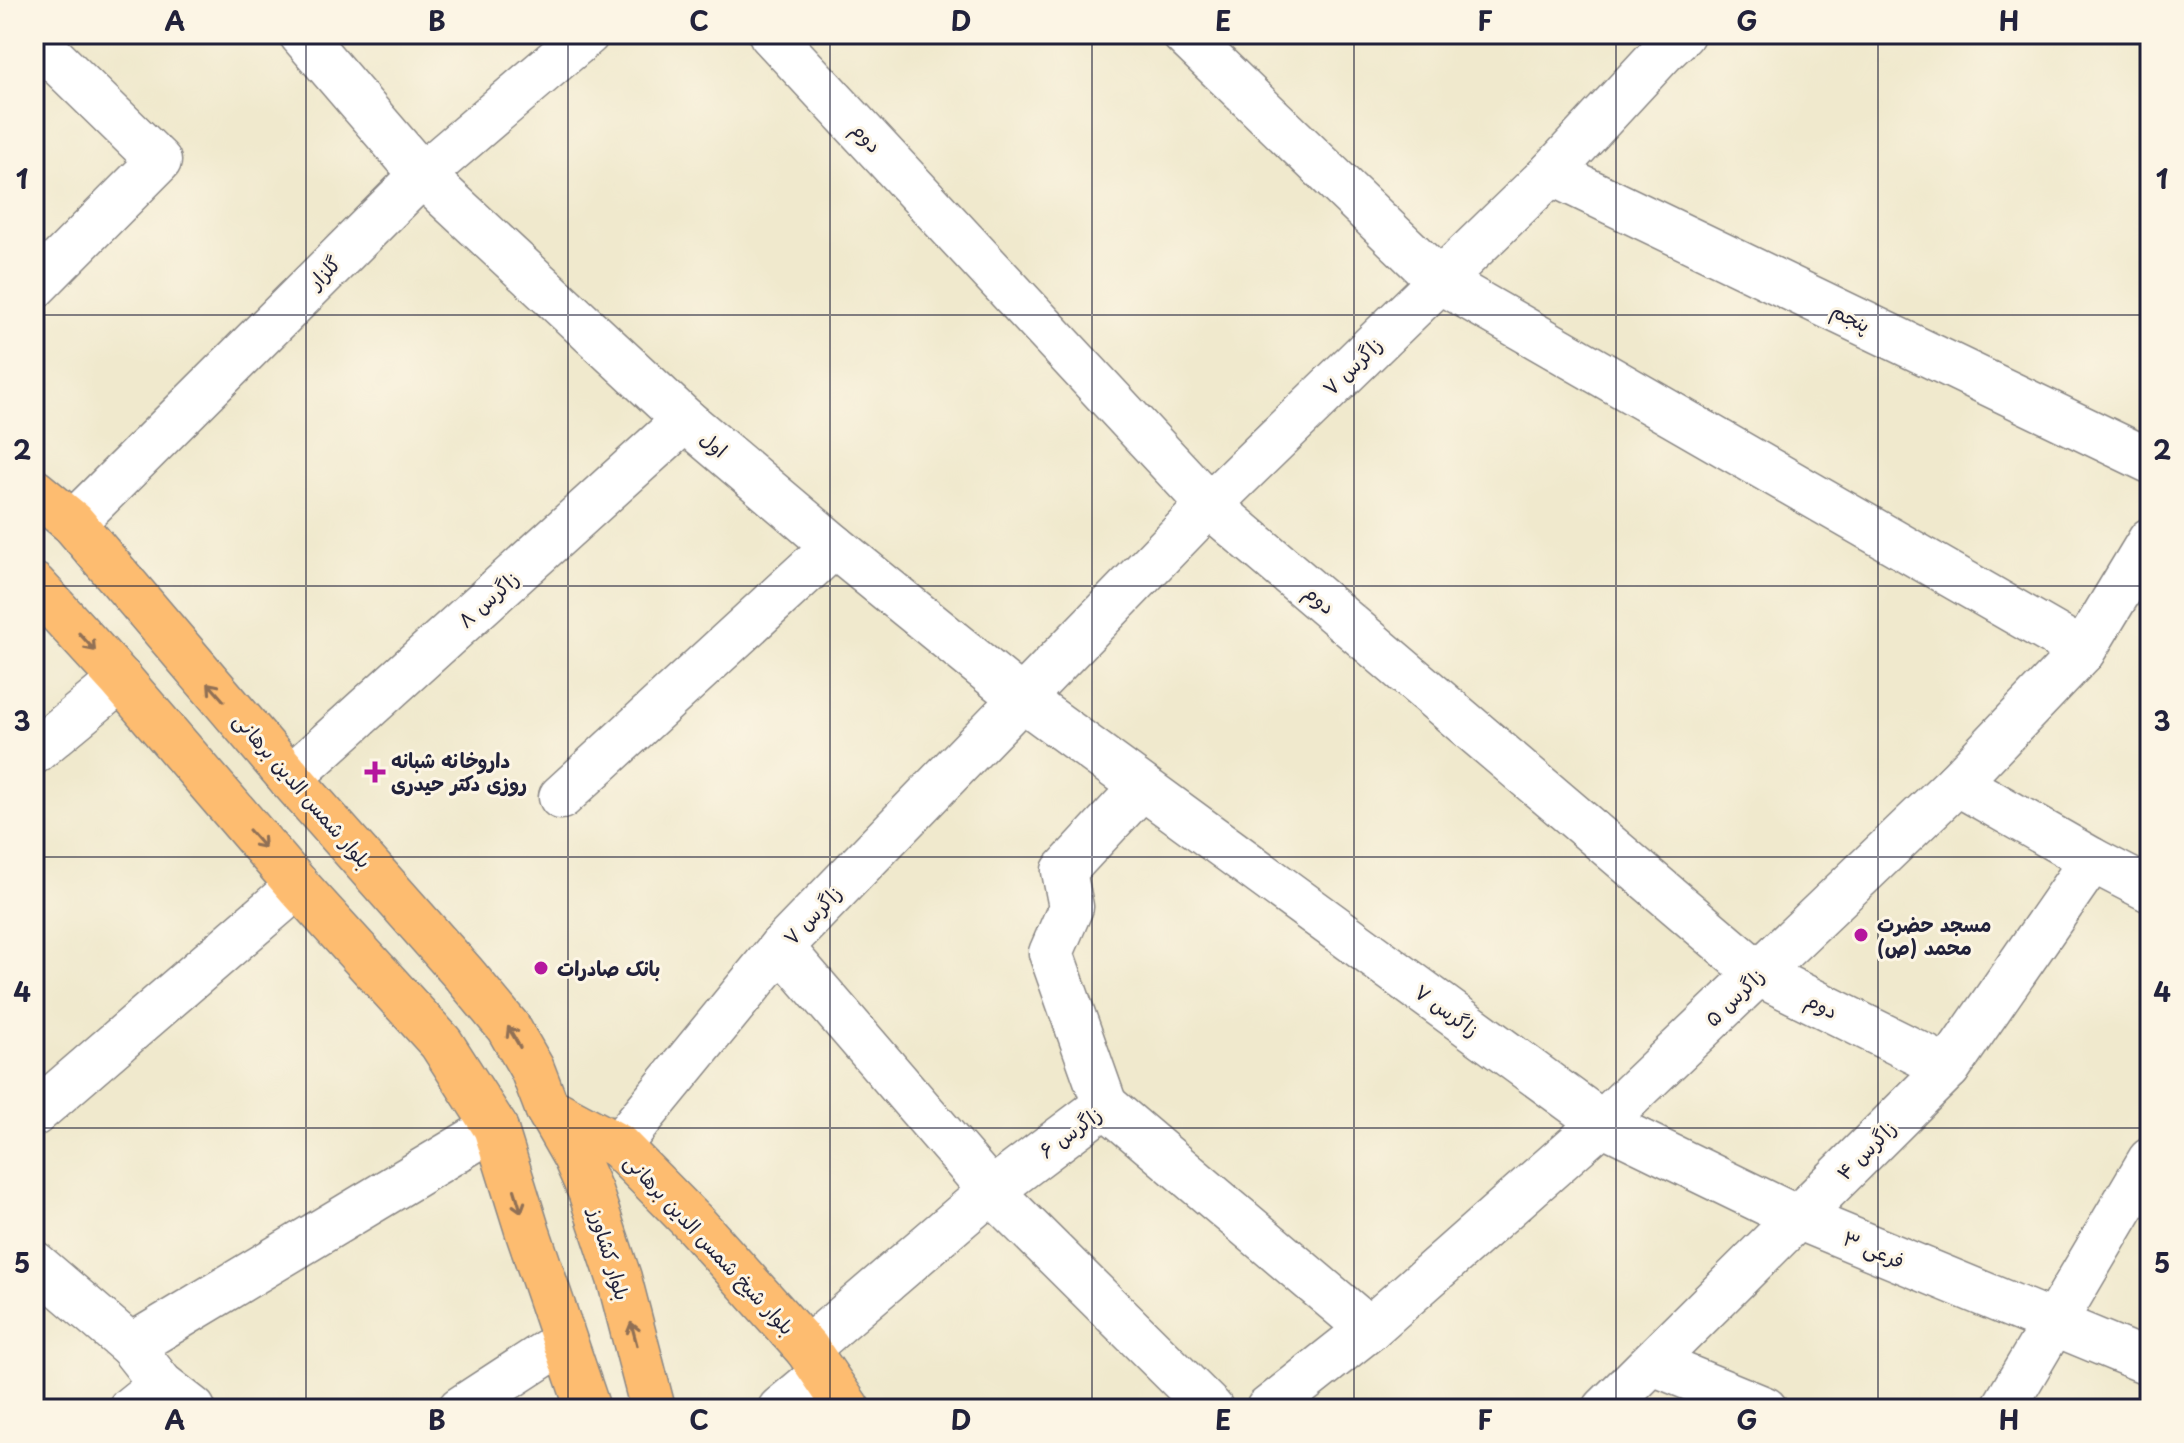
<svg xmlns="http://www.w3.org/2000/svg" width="2184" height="1443" font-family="'Playpen Sans','Playpen Sans Arabic',sans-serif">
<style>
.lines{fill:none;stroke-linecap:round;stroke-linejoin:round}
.minor-casing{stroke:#898684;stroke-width:47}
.major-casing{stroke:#898684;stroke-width:47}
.minor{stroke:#fff;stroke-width:44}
.major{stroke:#fdbc6f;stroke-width:44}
.oneway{stroke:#906f55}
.grid{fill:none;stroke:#22223b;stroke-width:2;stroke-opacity:0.55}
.poi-dot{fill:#b5179e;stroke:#fcf5e5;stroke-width:3}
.labels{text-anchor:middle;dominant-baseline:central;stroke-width:6;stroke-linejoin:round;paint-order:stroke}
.street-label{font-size:20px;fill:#22223b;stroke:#fcf5e5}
.poi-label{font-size:20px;font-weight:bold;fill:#22223b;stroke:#fcf5e5;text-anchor:start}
.neatline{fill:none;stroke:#22223b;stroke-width:3}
.grid-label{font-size:26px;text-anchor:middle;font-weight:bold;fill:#22223b}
</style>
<rect width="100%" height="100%" fill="#fcf5e5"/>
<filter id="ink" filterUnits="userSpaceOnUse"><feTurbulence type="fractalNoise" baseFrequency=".0125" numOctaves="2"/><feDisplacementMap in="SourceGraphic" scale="16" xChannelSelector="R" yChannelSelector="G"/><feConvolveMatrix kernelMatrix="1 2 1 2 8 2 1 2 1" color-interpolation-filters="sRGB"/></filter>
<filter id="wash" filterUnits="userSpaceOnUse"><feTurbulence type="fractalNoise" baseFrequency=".006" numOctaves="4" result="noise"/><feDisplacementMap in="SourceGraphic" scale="32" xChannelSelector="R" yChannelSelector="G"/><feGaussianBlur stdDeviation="1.8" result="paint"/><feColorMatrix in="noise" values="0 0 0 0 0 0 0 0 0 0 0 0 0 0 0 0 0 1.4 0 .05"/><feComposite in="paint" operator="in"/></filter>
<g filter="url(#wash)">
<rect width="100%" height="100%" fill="#f0e9cd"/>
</g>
<g filter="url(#ink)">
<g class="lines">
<g class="minor-casing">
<g id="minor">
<polyline points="301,34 422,175 685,420 834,546 1021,698 1602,1123 1783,1211 2150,1363"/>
<polyline points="771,34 1209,505 1759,974 1948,1068"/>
<polyline points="1184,34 1440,281 2083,651"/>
<polyline points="34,39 159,161 34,287"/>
<polyline points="1551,173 2150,461"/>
<polyline points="73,523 422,175 587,34"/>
<polyline points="34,752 121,680"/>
<polyline points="290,778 685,420"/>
<polyline points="1957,783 2092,860 2150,890"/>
<polyline points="561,797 834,546"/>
<polyline points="781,947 991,1191 1211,1409"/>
<polyline points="1105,1105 1051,953 1071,907 1064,871 1142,787"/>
<polyline points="34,1114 298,886"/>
<polyline points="618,1146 781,947 1209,505 1551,173 1663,52 1682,34"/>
<polyline points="34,1263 131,1346 161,1384 193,1409"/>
<polyline points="131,1346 495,1127"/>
<polyline points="807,1349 991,1191 1105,1105 1369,1329"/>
<polyline points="1653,1363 1765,1409"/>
<polyline points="130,1409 161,1384"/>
<polyline points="460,1409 564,1341"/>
<polyline points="780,1409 823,1373"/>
<polyline points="1268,1409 1369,1329 1602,1123 1957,783 2083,651 2150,540"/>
<polyline points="1605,1409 1948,1068 2092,860"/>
<polyline points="2003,1409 2150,1160"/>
</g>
</g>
<g class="major-casing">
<g id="major">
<polyline points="34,491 73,523 290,778 463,973 508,1027 532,1069 547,1108 575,1157 590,1191 619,1278 653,1409"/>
<polyline points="34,585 121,680 298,886 441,1043 495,1127 528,1233 588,1409"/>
<polyline points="547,1108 618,1146 695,1224 807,1349 848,1409"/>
</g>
</g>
<use href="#minor" class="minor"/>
<use href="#major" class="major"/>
</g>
<defs><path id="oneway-shaft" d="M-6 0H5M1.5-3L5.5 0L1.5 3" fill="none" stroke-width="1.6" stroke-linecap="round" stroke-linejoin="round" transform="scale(2)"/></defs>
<g class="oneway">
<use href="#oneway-shaft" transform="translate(87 642) rotate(48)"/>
<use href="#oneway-shaft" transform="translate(216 692) rotate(-131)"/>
<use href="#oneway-shaft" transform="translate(257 839) rotate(49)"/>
<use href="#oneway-shaft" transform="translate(514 1037) rotate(-120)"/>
<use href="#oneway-shaft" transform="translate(518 1201) rotate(73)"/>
<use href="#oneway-shaft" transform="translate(634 1334) rotate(-105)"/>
</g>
</g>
<path class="grid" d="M 306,34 L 306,1409M 568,34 L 568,1409M 830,34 L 830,1409M 1092,34 L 1092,1409M 1354,34 L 1354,1409M 1616,34 L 1616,1409M 1878,34 L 1878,1409M 34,315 L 2150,315M 34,586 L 2150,586M 34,857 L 2150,857M 34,1128 L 2150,1128"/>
<g class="poi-dot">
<path d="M371 760h8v8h8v8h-8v8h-8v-8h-8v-8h8z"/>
<circle cx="1861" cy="935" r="8"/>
<circle cx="541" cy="968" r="8"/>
</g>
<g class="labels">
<g class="street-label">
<text transform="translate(867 137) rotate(47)">دوم</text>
<text transform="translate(324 272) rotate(-45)">گلزار</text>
<text transform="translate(1851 317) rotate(26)">پنجم</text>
<text transform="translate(1352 366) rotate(-44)">زاگرس ۷</text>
<text transform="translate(714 444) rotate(40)">اول</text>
<text transform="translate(488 599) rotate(-42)">زاگرس ۸</text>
<text transform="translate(1320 599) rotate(40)">دوم</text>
<text transform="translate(303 790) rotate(49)">بلوار شمس الدین برهانی</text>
<text transform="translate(812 915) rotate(-46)">زاگرس ۷</text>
<text transform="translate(1734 997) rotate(-44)">زاگرس ۵</text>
<text transform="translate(1822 1005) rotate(27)">دوم</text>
<text transform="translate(1447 1010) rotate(36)">زاگرس ۷</text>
<text transform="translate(1070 1132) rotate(-36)">زاگرس ۶</text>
<text transform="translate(1866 1150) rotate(-45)">۴ زاگرس</text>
<text transform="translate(710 1244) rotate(47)">بلوار شیخ شمس الدین برهانی</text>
<text transform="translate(1874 1249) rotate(23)">فرعی ۳</text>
<text transform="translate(610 1254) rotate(73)">بلوار کشاورز</text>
</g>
<g class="poi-label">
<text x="391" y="760">داروخانه شبانه<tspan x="391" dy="23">روزی دکتر حیدری</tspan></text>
<text x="1877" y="924">مسجد حضرت<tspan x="1877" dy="23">محمد (ص)</tspan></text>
<text x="557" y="968">بانک صادرات</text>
</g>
</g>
<rect width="2184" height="1443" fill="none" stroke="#fcf5e5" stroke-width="88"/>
<rect x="44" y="44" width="2096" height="1355" class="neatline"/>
<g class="grid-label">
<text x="175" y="31">A</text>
<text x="437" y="31">B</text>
<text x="699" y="31">C</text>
<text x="961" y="31">D</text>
<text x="1223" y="31">E</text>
<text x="1485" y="31">F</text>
<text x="1747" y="31">G</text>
<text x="2009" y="31">H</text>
<text x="22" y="189">1</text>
<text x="2162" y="189">1</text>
<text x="22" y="460">2</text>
<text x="2162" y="460">2</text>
<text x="22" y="731">3</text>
<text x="2162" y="731">3</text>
<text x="22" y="1002">4</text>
<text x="2162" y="1002">4</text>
<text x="22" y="1273">5</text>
<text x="2162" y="1273">5</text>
<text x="175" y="1430">A</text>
<text x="437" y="1430">B</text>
<text x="699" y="1430">C</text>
<text x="961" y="1430">D</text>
<text x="1223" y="1430">E</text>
<text x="1485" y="1430">F</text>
<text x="1747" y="1430">G</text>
<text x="2009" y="1430">H</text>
</g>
</svg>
